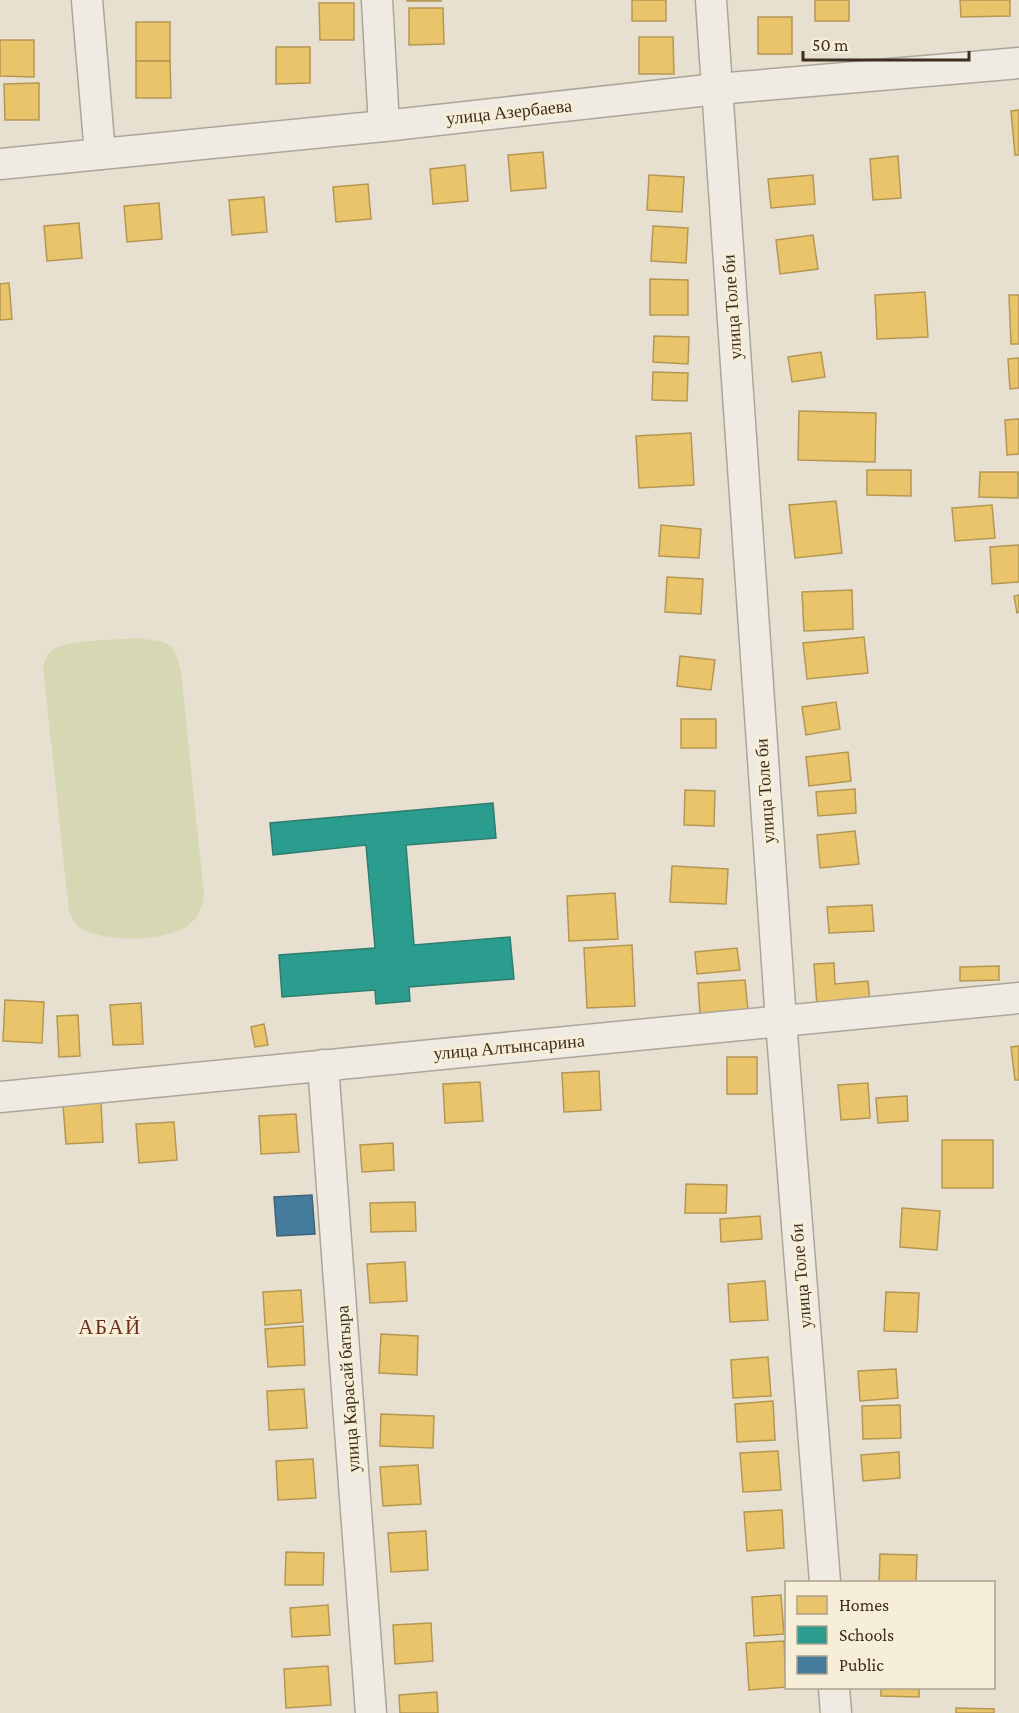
<svg xmlns="http://www.w3.org/2000/svg" width="1019" height="1713" font-family="'Crimson Pro',serif">
<style>
.garden{fill:#d6d7b3}
.homes{fill:#e9c46a;stroke:#b59754;stroke-width:1.5}
.schools{fill:#2a9d8f;stroke:#307c6e;stroke-width:1.5}
.public{fill:#457b9d;stroke:#436478;stroke-width:1.5}
.lines{fill:none;stroke-linecap:round;stroke-linejoin:round}
.minor-casing{stroke:#ada599;stroke-width:33}
.minor{stroke:#efebe3;stroke-width:30}
.labels{text-anchor:middle;dominant-baseline:central;stroke-width:6;stroke-linejoin:round;paint-order:stroke}
.street-label{font-size:18px;fill:#3d2e20;stroke:#f7eed8}
.quarter-label{font-size:21px;letter-spacing:1.5px;fill:#6b2e1e;stroke:#f7eed8}
</style>
<rect width="100%" height="100%" fill="#e7e0d1"/>
<path class="garden" d="M 137,638 C 168,643 174,638 181,672 L 204,895 C 203,904 200,915 193,921 C 174,943 103,943 80,928 C 75,925 72,917 69,912 L 43,666 C 45,662 46,656 49,653 C 60,639 118,640 137,638 Z"/>
<g class="homes">
<rect x="407" y="0" width="34" height="1"/>
<rect x="632" y="0" width="34" height="21"/>
<rect x="815" y="0" width="34" height="21"/>
<polygon points="960,0 1010,0 1010,16 961,17"/>
<polygon points="319,3 354,3 354,40 320,40"/>
<polygon points="409,8 443,8 444,44 409,45"/>
<rect x="758" y="17" width="34" height="37"/>
<rect x="136" y="22" width="34" height="39"/>
<polygon points="639,37 673,37 674,74 639,74"/>
<polygon points="0,40 34,40 34,77 0,76"/>
<polygon points="276,47 310,47 310,83 276,84"/>
<polygon points="136,61 170,61 171,98 136,98"/>
<polygon points="39,83 39,120 5,120 4,84"/>
<polygon points="1019,110 1019,155 1015,155 1011,111"/>
<polygon points="543,152 546,188 511,191 508,155"/>
<polygon points="898,156 901,198 873,200 870,159"/>
<polygon points="465,165 468,201 433,204 430,169"/>
<polygon points="649,175 684,177 682,212 647,210"/>
<polygon points="813,175 815,204 771,208 768,179"/>
<polygon points="368,184 371,219 336,222 333,187"/>
<polygon points="264,197 267,232 232,235 229,200"/>
<polygon points="159,203 162,239 127,242 124,206"/>
<polygon points="79,223 82,258 47,261 44,226"/>
<polygon points="653,226 688,228 686,263 651,261"/>
<polygon points="813,235 818,269 780,274 776,240"/>
<polygon points="650,279 688,280 688,315 650,315"/>
<polygon points="9,283 12,319 0,320 0,284"/>
<polygon points="925,292 928,337 877,339 875,295"/>
<polygon points="1009,295 1019,295 1019,344 1011,344"/>
<polygon points="654,336 689,337 688,364 653,362"/>
<polygon points="821,352 825,377 792,382 788,357"/>
<polygon points="1019,358 1019,388 1010,389 1008,359"/>
<polygon points="653,372 688,373 687,401 652,400"/>
<polygon points="799,411 876,413 875,462 798,460"/>
<polygon points="1019,419 1019,454 1007,455 1005,420"/>
<polygon points="691,433 694,485 639,488 636,436"/>
<polygon points="867,470 911,470 911,496 867,495"/>
<polygon points="980,472 1018,472 1018,498 979,497"/>
<polygon points="836,501 842,553 795,558 789,505"/>
<polygon points="992,505 995,538 955,541 952,508"/>
<polygon points="661,525 701,529 699,558 659,556"/>
<polygon points="1019,545 1019,582 992,584 990,547"/>
<polygon points="667,577 703,579 701,614 665,612"/>
<polygon points="852,590 853,629 804,631 802,592"/>
<polygon points="1019,595 1019,612 1017,613 1014,596"/>
<polygon points="864,637 868,673 807,679 803,643"/>
<polygon points="680,656 715,660 711,690 677,686"/>
<polygon points="836,702 840,729 806,735 802,707"/>
<rect x="681" y="719" width="35" height="29"/>
<polygon points="848,752 851,781 809,786 806,757"/>
<polygon points="855,789 856,813 818,816 816,792"/>
<polygon points="685,790 715,791 714,826 684,825"/>
<polygon points="855,831 859,864 820,868 817,835"/>
<polygon points="672,866 728,869 726,904 670,902"/>
<polygon points="615,893 618,939 569,941 567,896"/>
<polygon points="872,905 874,931 829,933 827,907"/>
<polygon points="632,945 635,1006 587,1008 584,948"/>
<polygon points="737,948 740,970 697,974 695,952"/>
<polygon points="834,963 835,984 868,981 870,1002 817,1006 814,964"/>
<polygon points="999,966 999,980 960,981 960,967"/>
<polygon points="745,980 748,1010 700,1014 698,983"/>
<polygon points="5,1000 44,1002 42,1043 3,1041"/>
<polygon points="141,1003 143,1044 113,1045 110,1005"/>
<polygon points="78,1015 80,1056 59,1057 57,1016"/>
<polygon points="264,1024 268,1045 255,1047 251,1027"/>
<polygon points="1019,1046 1019,1080 1015,1080 1011,1047"/>
<rect x="727" y="1057" width="30" height="37"/>
<polygon points="599,1071 601,1110 564,1112 562,1073"/>
<polygon points="480,1082 483,1121 445,1123 443,1084"/>
<polygon points="868,1083 870,1118 841,1120 838,1085"/>
<polygon points="907,1096 908,1121 878,1123 876,1098"/>
<polygon points="101,1103 103,1142 66,1144 63,1105"/>
<polygon points="296,1114 299,1152 261,1154 259,1116"/>
<polygon points="174,1122 177,1160 139,1163 136,1124"/>
<rect x="942" y="1140" width="51" height="48"/>
<polygon points="393,1143 394,1170 362,1172 360,1145"/>
<polygon points="686,1184 727,1185 726,1213 685,1213"/>
<polygon points="415,1202 416,1231 371,1232 370,1203"/>
<polygon points="902,1208 940,1211 937,1250 900,1247"/>
<polygon points="760,1216 762,1239 721,1242 720,1219"/>
<polygon points="405,1262 407,1301 370,1303 367,1264"/>
<polygon points="765,1281 768,1320 730,1322 728,1284"/>
<polygon points="301,1290 303,1322 265,1325 263,1292"/>
<polygon points="886,1292 919,1293 917,1332 884,1331"/>
<polygon points="303,1326 305,1365 268,1367 265,1329"/>
<polygon points="381,1334 418,1336 417,1375 379,1373"/>
<polygon points="768,1357 771,1396 733,1398 731,1360"/>
<polygon points="896,1369 898,1398 860,1401 858,1371"/>
<polygon points="304,1389 307,1428 269,1430 267,1391"/>
<polygon points="773,1401 775,1440 737,1442 735,1404"/>
<polygon points="900,1405 901,1438 863,1439 862,1406"/>
<polygon points="381,1414 434,1416 433,1448 380,1446"/>
<polygon points="778,1451 781,1490 743,1492 740,1453"/>
<polygon points="899,1452 900,1478 863,1481 861,1455"/>
<polygon points="313,1459 316,1498 278,1500 276,1461"/>
<polygon points="418,1465 421,1504 383,1506 380,1467"/>
<polygon points="782,1510 784,1548 747,1551 744,1512"/>
<polygon points="426,1531 428,1570 391,1572 388,1533"/>
<polygon points="286,1552 324,1553 323,1585 285,1585"/>
<polygon points="880,1554 917,1555 916,1582 879,1582"/>
<polygon points="781,1595 784,1634 754,1636 752,1597"/>
<polygon points="328,1605 330,1635 292,1637 290,1608"/>
<polygon points="431,1623 433,1661 395,1664 393,1625"/>
<polygon points="784,1641 786,1687 749,1690 746,1643"/>
<polygon points="328,1666 331,1705 286,1708 284,1669"/>
<polygon points="881,1688 919,1688 919,1697 881,1696"/>
<polygon points="437,1692 438,1713 400,1713 399,1695"/>
<polygon points="956,1708 994,1709 994,1713 956,1713"/>
</g>
<polygon class="schools" points="493,803 496,838 406,845 414,945 510,937 514,979 409,987 410,1001 376,1004 375,990 282,997 279,955 375,948 366,845 273,855 270,823"/>
<polygon class="public" points="312,1195 315,1234 277,1236 274,1197"/>
<g class="lines">
<g class="minor-casing">
<g id="minor">
<polyline points="87,0 100,154"/>
<polyline points="377,0 384,126"/>
<polyline points="711,0 781,1021 825,1582"/>
<polyline points="0,164 384,126 717,89 1019,63"/>
<polyline points="323,1065 371,1713"/>
<polyline points="0,1097 1019,998"/>
<polyline points="834,1688 836,1713"/>
</g>
</g>
<use href="#minor" class="minor"/>
</g>
<g class="labels">
<g class="street-label">
<text transform="translate(509 112) rotate(-6)">улица Азербаева</text>
<text transform="translate(732 307) rotate(-94)">улица Толе би</text>
<text transform="translate(765 791) rotate(-94)">улица Толе би</text>
<text transform="translate(509 1047) rotate(-5)">улица Алтынсарина</text>
<text transform="translate(801 1276) rotate(-95)">улица Толе би</text>
<text transform="translate(348 1389) rotate(-94)">улица Карасай батыра</text>
</g>
<g class="quarter-label">
<text x="110" y="1327">АБАЙ</text>
</g>
</g>
<rect x="785" y="1581" width="210" height="108" fill="#f7eed8" stroke="#ada18e" stroke-width="1.5"/>
<rect x="797" y="1596" width="30" height="18" fill="#e9c46a" stroke="#ada18e" stroke-width="1.5"/>
<text x="839" y="1611" font-size="18" fill="#3d2e20">Homes</text>
<rect x="797" y="1626" width="30" height="18" fill="#2a9d8f" stroke="#ada18e" stroke-width="1.5"/>
<text x="839" y="1641" font-size="18" fill="#3d2e20">Schools</text>
<rect x="797" y="1656" width="30" height="18" fill="#457b9d" stroke="#ada18e" stroke-width="1.5"/>
<text x="839" y="1671" font-size="18" fill="#3d2e20">Public</text>
<path d="M803 51v9h166v-9" fill="none" stroke="#3d2e20" stroke-width="3"/>
<text x="812" y="51" font-size="18" fill="#3d2e20" stroke="#f7eed8" stroke-width="4.5" paint-order="stroke">50 m</text>
</svg>
